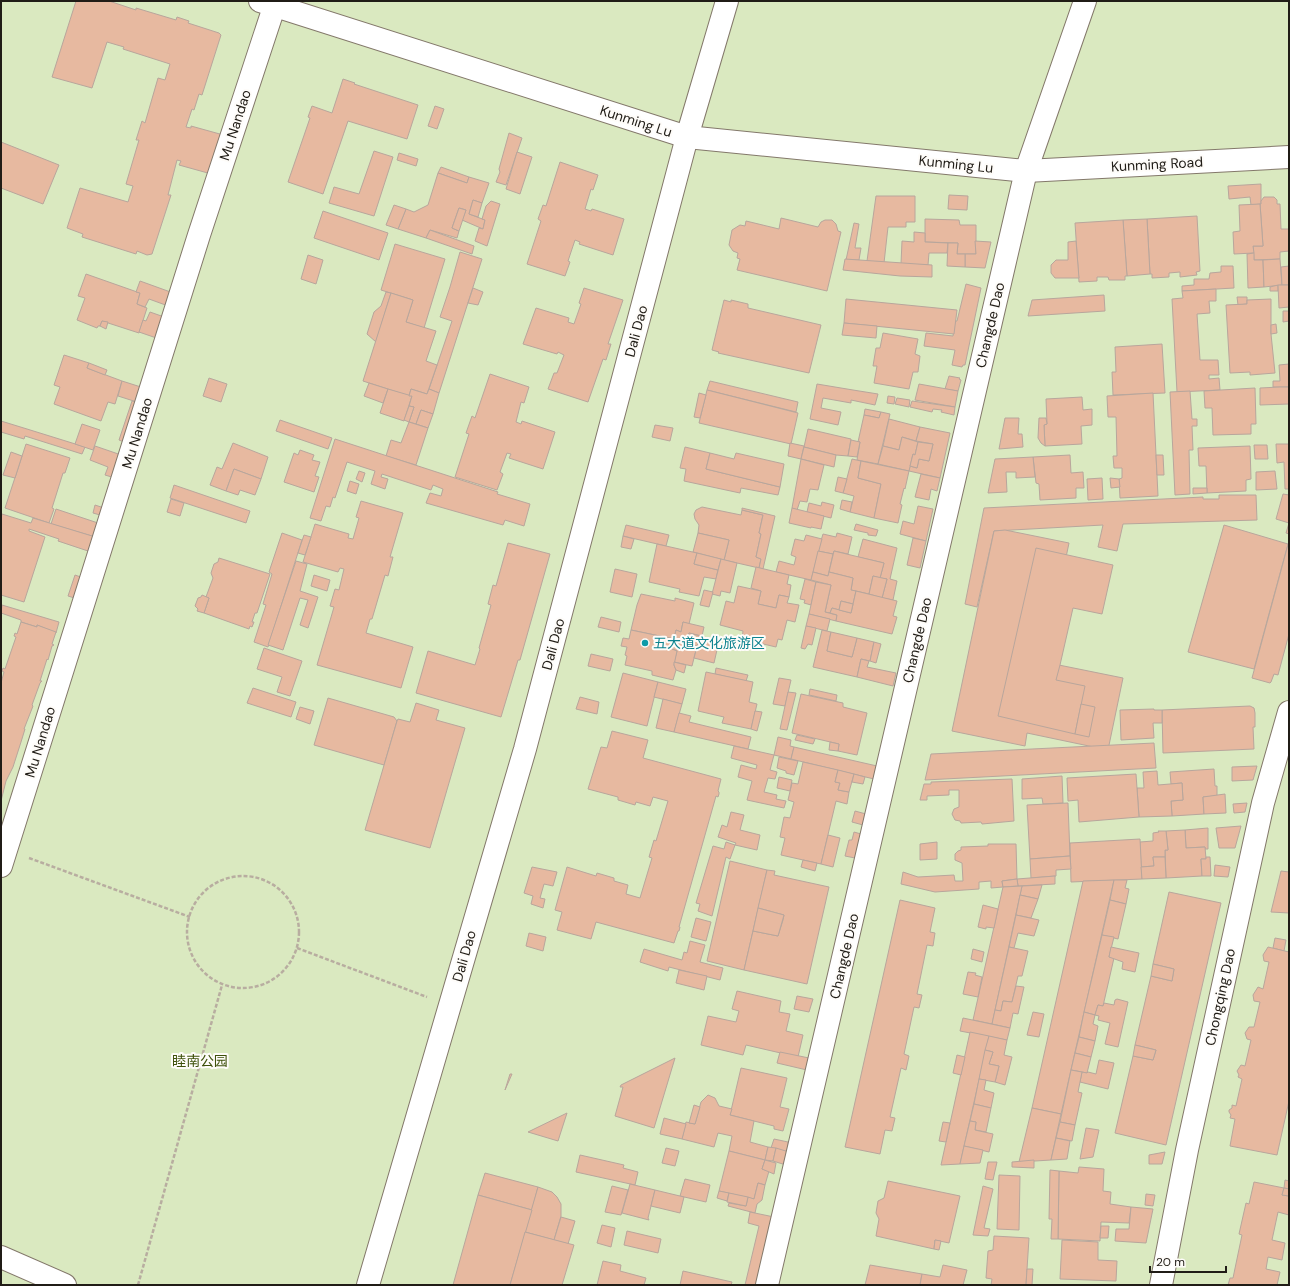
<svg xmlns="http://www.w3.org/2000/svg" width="1290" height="1286" font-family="'DM Sans','Noto Sans SC',sans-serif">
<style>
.green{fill:#dae9c0}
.building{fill:#e7b9a0;stroke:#b8a69c}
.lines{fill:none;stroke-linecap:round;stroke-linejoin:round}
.minor-casing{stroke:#83786a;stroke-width:24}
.path{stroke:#b8ada0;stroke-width:2.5;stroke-dasharray:4 2;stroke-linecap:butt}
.minor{stroke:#fff;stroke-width:22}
.culture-dot{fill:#0f9aa8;stroke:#fefcf9;stroke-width:1.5}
.labels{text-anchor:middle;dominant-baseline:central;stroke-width:4;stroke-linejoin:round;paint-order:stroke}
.street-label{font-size:14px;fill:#201c16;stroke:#fefcf9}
.culture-label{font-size:14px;fill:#0d838f;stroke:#fefcf9;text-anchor:start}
.park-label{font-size:14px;fill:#3e510b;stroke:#fefcf9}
</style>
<rect width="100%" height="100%" fill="#faeddd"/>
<rect class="green" x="1" y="1" width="1288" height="1284"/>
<g class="building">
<polygon points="76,1 109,1 136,10 136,8 176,20 177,17 189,21 188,23 219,33 221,35 202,95 199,94 194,110 192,109 186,127 191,128 191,126 227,136 215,175 179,165 181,161 177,160 168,195 171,195 152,254 147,255 137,251 136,254 82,237 83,234 67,228 80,188 128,202 133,186 126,184 139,140 136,140 142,121 145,123 158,78 165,80 170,64 123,49 124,47 107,42 92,88 52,77"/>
<polygon points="343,79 355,83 354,84 418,105 407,139 348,121 323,194 288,182 310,118 308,117 312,106 332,113"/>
<polygon points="435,106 444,109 437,129 428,126"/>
<polygon points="509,133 522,138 506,185 496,182 500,172 499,169"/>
<polygon points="1,142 59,165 43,204 1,188"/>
<polygon points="374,151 393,157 374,216 329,203 334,187 359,194"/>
<polygon points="517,152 532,157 520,194 506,189"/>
<polygon points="399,153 418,159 416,166 397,160"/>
<polygon points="560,162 598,175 593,190 591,189 585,209 591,211 592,209 624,219 613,255 579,244 580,242 575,240 568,261 570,262 565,276 527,264 541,221 538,219 543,205 546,206"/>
<polygon points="441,167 469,177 467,183 438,173"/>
<polygon points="438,173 467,183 469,177 489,183 482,203 473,200 469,214 485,220 483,229 462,220 466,210 459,208 452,228 459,231 457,238 430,230 426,238 398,229 406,209 414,212 428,205"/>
<polygon points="1261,184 1261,204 1251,205 1250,197 1229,199 1228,186"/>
<polygon points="949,195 968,196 967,210 948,209"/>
<polygon points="876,196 915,196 915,222 906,222 906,227 888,227 884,263 867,261"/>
<polygon points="1264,197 1274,197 1277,200 1277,204 1280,204 1281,229 1289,229 1289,251 1280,252 1280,259 1254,260 1253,246 1263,246 1260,204 1261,204 1261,201"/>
<polygon points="473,200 482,203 478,217 469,214"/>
<polygon points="491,201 500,204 487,246 475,241 479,228 483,229 485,220 482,219 486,206"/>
<polygon points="1260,204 1263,246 1253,246 1254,253 1234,254 1233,232 1240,231 1239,205"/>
<polygon points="394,205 406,209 398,229 386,225"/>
<polygon points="459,208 466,210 459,231 452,228"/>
<polygon points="323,211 388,233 379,260 314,238"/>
<polygon points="1197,216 1200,271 1196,272 1197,275 1180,277 1180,272 1169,273 1169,277 1152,278 1152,274 1150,274 1147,219"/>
<polygon points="781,218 818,227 821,222 825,220 832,220 836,224 838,231 841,232 827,291 737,270 740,259 737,258 738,253 733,251 729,245 732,230 740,225 745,226 746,221 779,229"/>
<polygon points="925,219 959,220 960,225 976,225 976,254 957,254 958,243 925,242"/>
<polygon points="1147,219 1150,274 1127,276 1123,220"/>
<polygon points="1123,220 1127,276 1125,276 1125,280 1109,280 1108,277 1097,277 1097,281 1079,282 1075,223"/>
<polygon points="854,223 859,224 855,248 861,248 859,260 846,260"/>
<polygon points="430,230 474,246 472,254 426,238"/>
<polygon points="914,232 925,233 925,242 948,243 947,253 929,253 928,265 901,264 902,241 914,242"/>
<polygon points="975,241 991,242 985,268 965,267 965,254 976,254"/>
<polygon points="1076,241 1079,278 1055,278 1051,273 1051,265 1056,260 1068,260 1068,242"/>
<polygon points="948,243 958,243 957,254 965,254 965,267 947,266"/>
<polygon points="395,244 445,259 424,328 406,322 413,300 381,290"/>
<polygon points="460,252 482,259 439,393 429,389 452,321 440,317 450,287"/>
<polygon points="1254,253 1254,260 1263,260 1264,287 1248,288 1247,254"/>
<polygon points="308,255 323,260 316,284 301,279"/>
<polygon points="845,259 932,265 932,277 900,276 843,270"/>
<polygon points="1280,259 1282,285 1264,287 1263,260"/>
<polygon points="1221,266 1233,266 1234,288 1182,291 1182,286 1194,285 1194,279 1209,279 1210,273 1221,272"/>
<polygon points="1289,266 1289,285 1282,285 1281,267"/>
<polygon points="86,274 140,293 137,304 147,308 139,333 102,321 100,326 98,326 97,328 77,320 85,298 78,296"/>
<polygon points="140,281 176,294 171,307 149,299 145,307 137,304 140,293 136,292"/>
<polygon points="966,284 981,288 965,365 963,365 962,367 952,365 955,350 924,346 926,333 953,336 955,321 957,321"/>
<polygon points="1278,285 1278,291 1270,291 1270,287"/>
<polygon points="1278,285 1289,285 1289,307 1279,308"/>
<polygon points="473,288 483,292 478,305 468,303"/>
<polygon points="584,288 623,300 608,344 611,344 606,360 603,359 588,402 548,389 554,373 557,373 564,355 558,352 557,354 523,344 536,308 569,318 568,322 574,324 581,304 579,303"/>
<polygon points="1216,289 1216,301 1209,301 1210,313 1197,314 1200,360 1218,360 1219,375 1209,375 1209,379 1219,378 1220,390 1177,392 1172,299 1183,298 1182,291"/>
<polygon points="386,292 391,293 376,342 367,334 374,312 381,306"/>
<polygon points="391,293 413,300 406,322 436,331 426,361 437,365 427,394 411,389 409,396 363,381"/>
<polygon points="1104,295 1105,311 1028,316 1032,300"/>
<polygon points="1237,297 1247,297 1247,304 1238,305"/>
<polygon points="846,299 957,310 954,334 844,323"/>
<polygon points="1271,299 1271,334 1275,373 1250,375 1250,372 1230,373 1226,305 1247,304 1247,300"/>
<polygon points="724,300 731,302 731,300 748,304 748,308 821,325 809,373 718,353 719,352 712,350"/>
<polygon points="1283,311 1289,311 1289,321 1283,322"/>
<polygon points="150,312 167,318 168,342 139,332 143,320 146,321"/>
<polygon points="102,321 108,322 106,329 100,326"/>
<polygon points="844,323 877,326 876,338 842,335"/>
<polygon points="1276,324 1277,333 1271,334 1271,325"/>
<polygon points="883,333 918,339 915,354 920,356 918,372 913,372 909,389 874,383 877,366 873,366 876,348 880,348"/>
<polygon points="1162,344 1165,393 1113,395 1112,372 1116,372 1115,347"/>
<polygon points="64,355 89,363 87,368 122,381 115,404 108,402 101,421 54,404 60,387 54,385"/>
<polygon points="89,363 107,370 105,375 87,368"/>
<polygon points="1289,364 1289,387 1273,387 1273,381 1280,381 1279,365"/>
<polygon points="490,374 529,387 524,403 521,402 516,422 521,424 522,421 555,432 543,469 509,458 511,454 507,453 500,472 503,474 497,490 455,477 469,434 466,433 472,416 475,418"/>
<polygon points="949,376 960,378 959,379 961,380 958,391 945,389"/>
<polygon points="209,378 227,384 221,402 203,396"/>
<polygon points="122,381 144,388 140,403 118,396"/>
<polygon points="710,381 798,402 796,412 707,390"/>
<polygon points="369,383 388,389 383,403 364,396"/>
<polygon points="817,384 853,390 878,394 875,405 851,400 851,403 823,398 821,408 841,412 838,425 810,419"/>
<polygon points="919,384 958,391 955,407 915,400"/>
<polygon points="1280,387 1289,387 1289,404 1260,405 1260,388"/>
<polygon points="1255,388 1256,424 1251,424 1251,434 1213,435 1212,408 1205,408 1204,391"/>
<polygon points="388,389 412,396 404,421 380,413"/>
<polygon points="411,389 427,394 429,389 439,393 433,414 421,410 416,424 409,422 414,407 409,406 412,396 409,396"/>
<polygon points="707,390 798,413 791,444 699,423"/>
<polygon points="1190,391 1192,419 1197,419 1197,426 1192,426 1193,450 1189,450 1190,494 1175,495 1170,392"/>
<polygon points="699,393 706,395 700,418 694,417"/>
<polygon points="1153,393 1158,496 1120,498 1119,479 1122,478 1122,468 1114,468 1113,456 1117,456 1116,417 1108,417 1107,396"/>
<polygon points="888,396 895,397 894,404 887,403"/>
<polygon points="1082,397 1083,410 1092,409 1092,425 1081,426 1082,444 1045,446 1044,425 1047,424 1046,399"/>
<polygon points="897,398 910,400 909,407 895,404"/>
<polygon points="132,401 140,403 134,446 119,440"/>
<polygon points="912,401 955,407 954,415 941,412 942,410 933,409 932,412 910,407"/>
<polygon points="409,406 414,407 409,422 404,420"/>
<polygon points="865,409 881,412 879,418 864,415"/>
<polygon points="421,410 433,414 428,428 416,424"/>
<polygon points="881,412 890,414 878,464 857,460 860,442 858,442 864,415 879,418"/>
<polygon points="1005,418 1019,418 1018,434 1022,434 1023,447 999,449"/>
<polygon points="1039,418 1046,418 1047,424 1044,425 1045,446 1041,443 1038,438"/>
<polygon points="889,419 920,427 916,441 902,437 899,450 883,446"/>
<polygon points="280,420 332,438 328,449 276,431"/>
<polygon points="1,421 27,429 85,447 82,454 25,436 24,439 1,432"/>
<polygon points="409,422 428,428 416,465 386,456 391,440 401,443"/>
<polygon points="82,424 100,430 93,450 75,444"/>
<polygon points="655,425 673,428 670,441 652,437"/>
<polygon points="920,427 950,433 940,478 909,471 910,466 917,468 919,459 929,461 933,444 916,441"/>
<polygon points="808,429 851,439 848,456 836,455 804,447"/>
<polygon points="902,437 918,442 915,455 913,454 909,471 878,464 883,446 899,450"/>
<polygon points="335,439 498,492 497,494 530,504 524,526 505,520 503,525 426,503 430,493 441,496 443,489 433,485 431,490 382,474 381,477 388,479 385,489 371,484 375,471 347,462 335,498 333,497 330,507 326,506 321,521 310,518"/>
<polygon points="851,440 860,442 857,457 848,456"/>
<polygon points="918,442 933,444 929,461 919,459 917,468 910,466 913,454 915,455"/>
<polygon points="233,443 268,457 261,479 234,469 226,491 210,485 217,467 222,469"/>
<polygon points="790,443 804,446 801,459 788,456"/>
<polygon points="26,444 70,458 65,473 63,473 52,508 54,509 49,523 5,508"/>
<polygon points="1276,444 1289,444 1289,489 1285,489 1284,462 1277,463"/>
<polygon points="1254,445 1267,445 1268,459 1255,459"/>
<polygon points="95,446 130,458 115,478 105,475 108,467 90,460"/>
<polygon points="1250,446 1251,479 1246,480 1246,491 1207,493 1206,466 1199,466 1198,448"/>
<polygon points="685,447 710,453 706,469 780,487 778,495 741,488 740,493 684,481 686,469 680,468"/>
<polygon points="804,447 836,455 834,467 801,459"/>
<polygon points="300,450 314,455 312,460 320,462 315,476 319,477 314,492 284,482 294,453 298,455"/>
<polygon points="11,452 22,456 15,478 3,475"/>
<polygon points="710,453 734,459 736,453 784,464 780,487 706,469"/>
<polygon points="1070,455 1071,473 1083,472 1084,488 1076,488 1076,498 1040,500 1039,484 1036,483 1033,457"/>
<polygon points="1156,455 1163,455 1164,475 1157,475"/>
<polygon points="1033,457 1035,477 1016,478 1016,472 1006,472 1007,492 988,493 995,459"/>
<polygon points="801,459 824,465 818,490 810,489 807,502 800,501 797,510 792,508"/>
<polygon points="852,459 861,461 858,478 881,484 874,518 850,512 854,496 843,493"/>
<polygon points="861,461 909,471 905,489 904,488 900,504 902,505 898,523 874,518 881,484 858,478"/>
<polygon points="234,469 261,479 255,495 240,490 238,495 226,491"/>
<polygon points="359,471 365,473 362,482 356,479"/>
<polygon points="1275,471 1277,489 1256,490 1256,472"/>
<polygon points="921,474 940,478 937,491 931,489 929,500 915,497"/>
<polygon points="838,477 847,479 843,493 835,491"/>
<polygon points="1102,478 1103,499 1088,500 1087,479"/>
<polygon points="1110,478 1119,479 1120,487 1111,488"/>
<polygon points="350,481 359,484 356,494 347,491"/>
<polygon points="174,485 250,511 246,523 170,498"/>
<polygon points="1193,488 1207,488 1207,493 1193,494"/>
<polygon points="1283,494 1289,495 1289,534 1286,533 1289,523 1276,519"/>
<polygon points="1219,495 1256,495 1257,520 1123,524 1117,551 1098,547 1103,525 994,531 977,607 965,604 984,508 1203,497 1203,499 1219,499"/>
<polygon points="171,499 184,503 180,516 167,512"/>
<polygon points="842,500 852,502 850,512 840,509"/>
<polygon points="361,501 403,513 390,557 393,557 388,576 385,575 372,619 370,619 366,633 413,647 401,688 317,665 334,607 330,606 335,589 339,590 344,569 340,568 338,572 303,562 315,524 349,534 348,538 353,539 359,518 356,517"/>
<polygon points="822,502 834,505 831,518 807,512 809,503 821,506"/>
<polygon points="95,505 107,509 102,539 51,524 56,509 98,523 100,515 93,513"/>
<polygon points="918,506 933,509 926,541 900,534 903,521 914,524"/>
<polygon points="702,507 741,515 742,510 763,515 759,533 761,534 756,557 761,559 759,568 724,560 729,540 698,533 699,525 695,519 694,514 696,510"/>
<polygon points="742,508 775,516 763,569 759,568 761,559 756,557 761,534 759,533 763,515 742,510"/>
<polygon points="792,508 824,516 821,529 811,527 811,528 789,523"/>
<polygon points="2,514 31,523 33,518 102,539 97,554 58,541 59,539 29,529 29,531 45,537 24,602 1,595 1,518"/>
<polygon points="856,524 878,530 876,536 868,535 868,533 854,530"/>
<polygon points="626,525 669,535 666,546 623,536"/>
<polygon points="1224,525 1288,544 1254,669 1188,652"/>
<polygon points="1005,530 1069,543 1044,662 1123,678 1108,750 1027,733 1025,746 952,731 994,531"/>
<polygon points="282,533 302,540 268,647 254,642 266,605 263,604 272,574 269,572"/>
<polygon points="698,533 729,540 724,560 693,552"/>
<polygon points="837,533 852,537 848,554 834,551 833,554 818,551 823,534 836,537"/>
<polygon points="304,535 311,537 305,555 298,553"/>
<polygon points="806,535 822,539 811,580 776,572 779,561 794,565 796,557 791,555 795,539 804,541"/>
<polygon points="623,536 634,539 631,549 621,547"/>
<polygon points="913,538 926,541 920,568 907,565"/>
<polygon points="863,539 897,548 890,579 897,581 893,600 882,598 887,579 880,578 884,563 858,557"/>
<polygon points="1289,541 1289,634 1278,675 1274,674 1271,682 1270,683 1252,678"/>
<polygon points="508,543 550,554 520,660 518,660 501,717 416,693 428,651 475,665 480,649 479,648 491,605 488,604 493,585 496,586"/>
<polygon points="657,544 697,553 694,564 718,570 716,579 704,577 699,596 679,592 680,589 649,582"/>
<polygon points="1036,548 1113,565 1102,614 1073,608 1060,665 1056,680 1085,686 1075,734 998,716"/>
<polygon points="818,551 833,554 828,576 813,572"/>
<polygon points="834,551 884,563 880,578 873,576 869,594 851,590 853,578 829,572"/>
<polygon points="697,553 721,559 718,570 694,564"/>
<polygon points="219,558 270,574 257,613 255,613 252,622 254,622 252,627 250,626 249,629 204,613 209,598 206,597 213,578 211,573 214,564 218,562"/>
<polygon points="721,559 737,563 730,593 721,591 720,596 712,594"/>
<polygon points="296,561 307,564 300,591 318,597 308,628 300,625 308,600 300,598 283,650 268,645"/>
<polygon points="756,567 789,575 787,584 791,585 789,597 779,595 776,608 758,604 761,591 751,588"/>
<polygon points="615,569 637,574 632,597 610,592"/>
<polygon points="813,572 828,576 829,572 853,578 851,590 856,591 853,604 841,601 839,610 832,608 830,613 825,612 831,585 811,580"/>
<polygon points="75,575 89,580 81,600 68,596"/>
<polygon points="314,575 330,580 327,591 311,586"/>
<polygon points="873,576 887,579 882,598 869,594"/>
<polygon points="805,579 816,582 811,605 804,603 805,600 800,599"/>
<polygon points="816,582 831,585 825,612 837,615 836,621 809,614"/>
<polygon points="738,586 761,591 758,604 776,608 779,595 789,597 787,603 799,605 795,622 787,620 782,640 778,639 776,647 742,639 743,631 720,625 726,601 734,603"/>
<polygon points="704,590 713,592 709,607 700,605"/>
<polygon points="856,591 897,601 893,616 897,617 892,634 836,621 837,615 830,613 832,608 851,613"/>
<polygon points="641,594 675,601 675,598 694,603 689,624 683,622 681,632 676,630 674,639 631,630 637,605"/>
<polygon points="202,595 209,598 204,613 197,611 198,609 195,606 198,598 201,597"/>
<polygon points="841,601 853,604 851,613 839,610"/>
<polygon points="2,605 59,622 56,633 37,625 37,627 21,622 21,620 1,613"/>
<polygon points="809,614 830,619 827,631 806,626"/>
<polygon points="601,617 621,622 619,632 598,627"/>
<polygon points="21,622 37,627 37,625 56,632 52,644 54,645 52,646 48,660 47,659 40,681 42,681 40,683 32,705 33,706 24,729 25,729 21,742 13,767 6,781 1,801 1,683 4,672 2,671 3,668 5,669 16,637 14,636 15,633 17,634"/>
<polygon points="683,622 704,627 702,636 689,633 686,644 697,646 692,666 674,662 677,651 672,649 676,630 681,632"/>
<polygon points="806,626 816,628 812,645 808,644 805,649 801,648"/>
<polygon points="631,630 674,639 672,649 677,651 674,665 676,670 673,680 652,675 652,671 625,665 627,656 625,655 627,647 621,646 623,638 629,639"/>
<polygon points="822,630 831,632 827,651 852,657 857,638 874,642 870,661 861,659 857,677 813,667"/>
<polygon points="831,632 857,638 852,657 827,651"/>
<polygon points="689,633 700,636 697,646 686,644"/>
<polygon points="700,636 719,641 714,663 694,658"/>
<polygon points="874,642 881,644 876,663 870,661"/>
<polygon points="264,648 302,661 290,696 277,692 282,677 257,669"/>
<polygon points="591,654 613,659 610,671 588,666"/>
<polygon points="861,659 869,661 867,667 896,673 893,686 857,677"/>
<polygon points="674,662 686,665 684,673 676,670 674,665"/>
<polygon points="716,668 748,675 746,681 715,674"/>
<polygon points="706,672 753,682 749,702 757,704 751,729 722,723 724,717 698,711"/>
<polygon points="623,673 658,682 647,726 611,717"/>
<polygon points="779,678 791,680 785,706 773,704"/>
<polygon points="658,682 686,689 682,704 654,697"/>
<polygon points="253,688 296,702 291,717 247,703"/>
<polygon points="810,689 837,695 836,701 809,695"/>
<polygon points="788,692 796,693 787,730 780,729"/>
<polygon points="801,694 843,703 843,707 867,713 857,755 838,751 839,744 792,733"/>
<polygon points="580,697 599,702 597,714 576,709"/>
<polygon points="328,698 394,717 397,721 384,765 314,745"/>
<polygon points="663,699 682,704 674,732 656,728"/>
<polygon points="416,703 439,710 436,720 465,728 430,848 365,830 397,721 398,719 410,722"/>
<polygon points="1081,704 1095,707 1089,737 1075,734"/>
<polygon points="1250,706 1254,708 1255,713 1255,727 1253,727 1254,749 1163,753 1162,710"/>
<polygon points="300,707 314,711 310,724 296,719"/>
<polygon points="1154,709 1154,710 1162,710 1162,723 1153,723 1154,738 1121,740 1120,710"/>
<polygon points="755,711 762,712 757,731 751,729"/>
<polygon points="679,713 691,716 689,722 751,737 748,749 674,732"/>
<polygon points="612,731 648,740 643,758 721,779 718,791 719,792 719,794 718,797 716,796 679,927 680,927 679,931 678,931 674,943 596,922 591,939 557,930 562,912 555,910 567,867 596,876 597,873 614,878 614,881 628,885 626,894 640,898 652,858 649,857 654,840 656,841 668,801 653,797 650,806 636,802 635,805 618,800 618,797 588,789 601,747 607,748"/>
<polygon points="797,735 815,739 813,744 795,740"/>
<polygon points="778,737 791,740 790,746 794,747 791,759 774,755"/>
<polygon points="830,742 839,744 838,751 829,750"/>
<polygon points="1154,743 1156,768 925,780 931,754"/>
<polygon points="734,746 774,755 770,770 777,772 775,779 768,778 764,792 777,795 776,799 786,801 784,808 747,800 752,781 738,777 741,765 756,769 757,765 731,758"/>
<polygon points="794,747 877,766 874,779 791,759"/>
<polygon points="779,757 798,761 794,775 786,773 786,771 777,768"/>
<polygon points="803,762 838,770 835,782 840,783 838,790 849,792 847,804 836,801 821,864 781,855 785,838 780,837 784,817 790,818 794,802 788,800 792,783 798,784"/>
<polygon points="1257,766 1253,780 1232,781 1232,767"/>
<polygon points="1214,769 1215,786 1217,786 1217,796 1203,797 1204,814 1172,816 1171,801 1183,800 1182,783 1171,784 1170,772"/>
<polygon points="838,770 854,774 849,792 838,790 840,783 835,782"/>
<polygon points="1157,771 1158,785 1182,783 1183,800 1171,801 1172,816 1139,817 1137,788 1144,788 1143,772"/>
<polygon points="854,774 865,777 863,784 852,782"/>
<polygon points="1136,774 1139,817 1079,822 1078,800 1068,801 1067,778"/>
<polygon points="1062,776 1063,803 1043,804 1042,798 1022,799 1022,779"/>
<polygon points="779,777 792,780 790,791 777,788"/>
<polygon points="1012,779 1014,821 982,824 981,822 961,823 960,821 955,820 952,814 954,809 959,807 959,790 949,790 949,795 927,796 927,800 920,800 924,784 931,784 931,782"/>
<polygon points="1225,794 1226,813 1204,814 1203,797"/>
<polygon points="1068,803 1070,856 1030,859 1027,805"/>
<polygon points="1247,803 1245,812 1234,813 1233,804"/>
<polygon points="855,811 866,814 863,825 852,822"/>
<polygon points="731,812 744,815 740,830 760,835 757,850 735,845 736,843 718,837 722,825 727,827"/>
<polygon points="1241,826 1235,848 1219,848 1216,828"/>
<polygon points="1208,828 1208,849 1205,849 1205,847 1186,848 1185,830"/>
<polygon points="1185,830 1186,848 1205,847 1206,859 1201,859 1202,876 1166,878 1165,850 1168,850 1166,831"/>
<polygon points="1158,831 1166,831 1168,850 1165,850 1165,857 1153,857 1154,866 1141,867 1140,842 1153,841 1153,833 1159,832"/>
<polygon points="854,832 861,834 855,858 845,856 849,840 852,840"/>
<polygon points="828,835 840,838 833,867 821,864"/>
<polygon points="1140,839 1142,879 1071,882 1070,843"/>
<polygon points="726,842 735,845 730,859 726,857 712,916 698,911 700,904 696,903 713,846 724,849"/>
<polygon points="937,842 937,859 920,860 920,844"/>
<polygon points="988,844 1016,844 1017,879 1002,881 1003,887 991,888 991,881 979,882 979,889 935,892 901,884 903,872 918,877 954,875 955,881 963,881 962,863 955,860 955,854 958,851 961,850 961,847 988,846"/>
<polygon points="1070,856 1071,869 1056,870 1056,876 1031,878 1030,859"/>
<polygon points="1153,857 1165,857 1166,878 1142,879 1141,867 1154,866"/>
<polygon points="1206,857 1210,857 1211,876 1202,876 1201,859 1206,859"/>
<polygon points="803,860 817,863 815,871 801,867"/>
<polygon points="730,861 767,870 744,970 707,961"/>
<polygon points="1215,865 1230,867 1228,877 1214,876"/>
<polygon points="532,867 557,872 553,886 544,884 540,898 545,899 543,908 531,904 533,896 524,893"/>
<polygon points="767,870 775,871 774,875 829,887 807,984 744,970 753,931 778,936 783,920 784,915 758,908"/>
<polygon points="1281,871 1289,872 1289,913 1271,912"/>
<polygon points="1055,876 1055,884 1018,886 1017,879"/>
<polygon points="1017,879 1018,886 1003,887 1002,881"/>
<polygon points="1114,880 1061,1114 1032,1108 1083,881"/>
<polygon points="1114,880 1127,880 1125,888 1129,889 1126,904 1110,900"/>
<polygon points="1042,885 1038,899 1020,895 1022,886"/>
<polygon points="1022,886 992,1024 973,1020 1003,887"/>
<polygon points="1169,892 1221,903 1166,1145 1115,1133 1133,1056 1153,1060 1156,1050 1135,1045 1151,976 1172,981 1174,969 1153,964"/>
<polygon points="1020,895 1038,899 1031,918 1016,915"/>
<polygon points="900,900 935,908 930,932 935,933 933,946 927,945 917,994 922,995 919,1008 914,1007 904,1054 909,1056 906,1070 901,1068 890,1117 895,1118 892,1131 885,1130 880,1154 845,1147"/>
<polygon points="1110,900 1126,904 1118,939 1102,935"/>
<polygon points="983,905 998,909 994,928 986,927 986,929 978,927"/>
<polygon points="758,908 784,915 778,936 753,931"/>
<polygon points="1016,915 1039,920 1034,936 1018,933 1014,948 1009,947"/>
<polygon points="696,918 711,922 706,941 691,937"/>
<polygon points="529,933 546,937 543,951 526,946"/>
<polygon points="1102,935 1114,937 1109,957 1114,958 1103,1006 1098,1005 1095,1015 1084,1012"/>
<polygon points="1275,938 1286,940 1284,951 1273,948"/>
<polygon points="690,941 705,945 700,962 723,968 720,980 669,967 668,971 640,962 644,949 682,960 684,952 687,953"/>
<polygon points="1009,947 1028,951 1022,976 1018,976 1012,1002 1003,1001 1001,1011 995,1010"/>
<polygon points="1111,947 1139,953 1135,972 1122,969 1123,962 1109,957"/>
<polygon points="1268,947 1289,952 1289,1101 1277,1155 1230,1146 1235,1119 1230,1118 1231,1115 1229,1112 1229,1110 1232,1108 1232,1105 1236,1106 1242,1079 1238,1077 1239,1075 1237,1071 1241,1065 1245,1066 1251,1040 1247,1039 1245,1033 1249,1027 1254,1027 1260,1002 1254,1001 1253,995 1258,987 1263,989 1269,962 1264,961 1263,955"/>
<polygon points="973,949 984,952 982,962 971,959"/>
<polygon points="1153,964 1174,969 1172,981 1151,976"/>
<polygon points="679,970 707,976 704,990 676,983"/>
<polygon points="968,972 976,973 975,975 982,977 978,997 963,994"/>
<polygon points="1016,986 1024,987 1018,1014 1013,1013 1010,1028 992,1024 995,1010 1001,1011 1003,1001 1012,1002"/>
<polygon points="737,991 781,1001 779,1012 790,1014 786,1031 803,1035 798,1057 746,1045 743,1055 701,1045 708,1016 736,1022 739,1011 732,1009"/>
<polygon points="797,996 813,999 809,1012 794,1009"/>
<polygon points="1117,999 1128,1002 1118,1047 1105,1044 1110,1023 1098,1020 1099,1016 1095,1015 1098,1005 1103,1006 1104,1003 1114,1005 1115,1000"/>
<polygon points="1033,1012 1044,1014 1039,1037 1027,1035"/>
<polygon points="1084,1012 1095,1015 1093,1024 1098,1026 1095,1041 1079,1037"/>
<polygon points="963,1018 1010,1028 1007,1040 960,1031"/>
<polygon points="970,1032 989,1036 960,1164 941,1165"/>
<polygon points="989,1036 1007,1040 1004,1055 1012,1057 1005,1085 995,1082 999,1066 989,1064 993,1052 985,1050"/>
<polygon points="1079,1037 1095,1041 1091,1057 1075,1053"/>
<polygon points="1135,1045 1156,1050 1153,1060 1133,1056"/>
<polygon points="985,1050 993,1052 989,1064 999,1066 995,1082 979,1079"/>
<polygon points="780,1052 809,1058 807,1070 777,1063"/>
<polygon points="1075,1053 1091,1057 1087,1073 1071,1070"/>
<polygon points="957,1055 965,1057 961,1075 953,1073"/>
<polygon points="675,1058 654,1128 615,1116 623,1087 620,1087 621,1085"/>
<polygon points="1099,1060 1114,1063 1108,1089 1080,1082 1082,1072 1087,1073 1088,1072 1096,1074"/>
<polygon points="741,1068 787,1078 780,1107 789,1109 783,1131 774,1129 774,1126 730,1115"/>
<polygon points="1071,1070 1082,1072 1078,1092 1082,1093 1075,1125 1060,1122"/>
<polygon points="510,1074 512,1074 505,1090"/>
<polygon points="979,1079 986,1080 984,1090 994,1093 991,1108 974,1104"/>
<polygon points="708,1095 715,1098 719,1106 732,1109 730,1115 754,1121 750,1142 768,1147 765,1160 729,1151 732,1136 718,1133 714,1147 682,1139 686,1122 695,1124 701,1102"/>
<polygon points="974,1104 991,1108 986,1132 975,1130 976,1122 970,1121"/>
<polygon points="694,1105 700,1107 695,1124 689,1123"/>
<polygon points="1032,1108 1061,1114 1051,1160 1019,1162"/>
<polygon points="567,1113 558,1141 528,1132"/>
<polygon points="664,1118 686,1124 682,1139 660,1134"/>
<polygon points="970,1121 976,1122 975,1130 993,1134 989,1152 964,1146"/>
<polygon points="943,1122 950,1123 946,1142 939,1141"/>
<polygon points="1060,1122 1075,1125 1072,1141 1056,1138"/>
<polygon points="1086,1128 1099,1130 1093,1157 1080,1159"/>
<polygon points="1056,1138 1070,1141 1067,1159 1051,1160"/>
<polygon points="774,1139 788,1142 789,1152 771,1148"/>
<polygon points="964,1146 983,1150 980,1163 960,1164"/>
<polygon points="768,1147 776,1148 773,1161 765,1160"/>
<polygon points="666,1148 679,1151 675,1166 662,1163"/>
<polygon points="776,1148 789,1152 786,1165 773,1161"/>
<polygon points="729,1151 765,1160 762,1169 769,1171 765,1185 758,1183 754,1199 719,1191"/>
<polygon points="1165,1152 1162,1164 1149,1164 1149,1155"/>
<polygon points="580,1155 624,1165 623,1168 638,1172 635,1185 576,1172"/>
<polygon points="765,1160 776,1163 774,1174 762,1169"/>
<polygon points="1034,1160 1034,1168 1012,1167 1012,1162"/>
<polygon points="988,1162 997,1162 993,1180 985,1179"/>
<polygon points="1079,1167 1104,1169 1103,1191 1111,1192 1110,1204 1131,1207 1129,1223 1101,1222 1100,1241 1058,1239 1059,1171 1078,1173"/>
<polygon points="1050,1170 1059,1171 1058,1239 1051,1239 1052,1219 1049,1219"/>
<polygon points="485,1173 538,1187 532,1210 478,1195"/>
<polygon points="999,1175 1020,1176 1019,1230 997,1229"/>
<polygon points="685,1179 710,1185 706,1202 680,1196"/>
<polygon points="1285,1180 1289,1181 1289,1189 1284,1188"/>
<polygon points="888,1181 960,1196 949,1243 935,1240 934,1249 876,1236 879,1219 876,1213 878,1201 884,1198"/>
<polygon points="1254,1182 1284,1188 1282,1195 1289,1196 1289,1215 1278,1212 1272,1240 1285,1243 1282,1260 1268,1257 1266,1269 1280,1272 1277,1285 1228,1285 1230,1278 1233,1278 1242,1235 1239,1234 1246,1203 1249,1204"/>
<polygon points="758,1183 765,1185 762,1200 757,1204 755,1213 728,1206 729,1203 746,1206 748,1197 754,1199"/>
<polygon points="630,1184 655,1190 648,1218 649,1220 622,1213"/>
<polygon points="612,1186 628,1190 621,1215 605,1212"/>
<polygon points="983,1186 993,1189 984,1228 990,1229 988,1236 973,1235"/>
<polygon points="538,1187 552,1192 557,1197 561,1204 561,1216 554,1240 525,1232"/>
<polygon points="1284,1188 1289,1189 1289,1196 1282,1195"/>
<polygon points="655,1190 684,1197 680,1213 651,1206"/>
<polygon points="719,1191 729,1193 727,1201 717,1198"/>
<polygon points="729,1193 748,1197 746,1206 727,1202"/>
<polygon points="1146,1194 1155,1195 1153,1206 1145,1205"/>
<polygon points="478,1195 532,1210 510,1285 453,1285"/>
<polygon points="1131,1207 1153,1209 1146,1243 1115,1241 1116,1229 1129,1229"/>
<polygon points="750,1212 774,1217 759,1285 745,1285 759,1226 748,1223"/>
<polygon points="561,1217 575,1221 568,1244 554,1240"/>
<polygon points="602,1225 615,1228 611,1247 597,1243"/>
<polygon points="1101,1226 1109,1226 1108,1238 1100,1238"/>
<polygon points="627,1231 661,1239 658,1253 624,1245"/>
<polygon points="525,1232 574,1245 562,1285 510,1285"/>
<polygon points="994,1236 1029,1238 1026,1285 991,1285 992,1279 986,1278 988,1251 993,1250"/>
<polygon points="935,1240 941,1241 939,1250 934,1249"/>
<polygon points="1062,1240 1098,1242 1098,1260 1117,1261 1116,1281 1060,1279"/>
<polygon points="603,1261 621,1265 620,1271 646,1278 644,1285 597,1285"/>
<polygon points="870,1265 922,1274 920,1285 865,1285"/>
<polygon points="943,1265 967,1270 963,1285 920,1285 922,1274 940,1277"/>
<polygon points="1027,1269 1033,1269 1032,1285 1026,1285"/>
<polygon points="683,1271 732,1282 731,1285 680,1285"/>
</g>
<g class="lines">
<g class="minor-casing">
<g id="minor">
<polyline points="260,1 687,137 1026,171 1289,157"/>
<polyline points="1,866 199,235 276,1"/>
<polyline points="1,1257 65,1285"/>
<polyline points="368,1285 525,749 687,137 727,1"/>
<polyline points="767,1285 1026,171 1085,1"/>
<polyline points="1161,1285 1187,1150 1263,803 1289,712"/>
</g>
</g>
<g class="path">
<polyline points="29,858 190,917"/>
<circle cx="243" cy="932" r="56"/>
<polyline points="297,948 427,997"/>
<polyline points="138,1285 222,985"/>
</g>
<use href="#minor" class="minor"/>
</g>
<circle class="culture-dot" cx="645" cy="643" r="4"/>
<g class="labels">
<g class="street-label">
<text transform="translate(636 121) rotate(18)">Kunming Lu</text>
<text transform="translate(235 125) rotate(-72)">Mu Nandao</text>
<text transform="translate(956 164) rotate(6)">Kunming Lu</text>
<text transform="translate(1157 164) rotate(-3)">Kunming Road</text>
<text transform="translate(990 325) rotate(-77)">Changde Dao</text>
<text transform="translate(636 331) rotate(-75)">Dali Dao</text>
<text transform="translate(137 433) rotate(-73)">Mu Nandao</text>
<text transform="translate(917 640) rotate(-77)">Changde Dao</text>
<text transform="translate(553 644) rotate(-75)">Dali Dao</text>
<text transform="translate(40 742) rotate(-73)">Mu Nandao</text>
<text transform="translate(464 956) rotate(-74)">Dali Dao</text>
<text transform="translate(844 956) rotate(-77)">Changde Dao</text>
<text transform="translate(1220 997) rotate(-78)">Chongqing Dao</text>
</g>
<g class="culture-label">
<text x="653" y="643">五大道文化旅游区</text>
</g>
<g class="park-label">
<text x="200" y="1061">睦南公园</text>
</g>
</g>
<rect width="1290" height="1286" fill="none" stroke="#201c16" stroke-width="4"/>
<path d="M1150 1266v6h76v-6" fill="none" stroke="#201c16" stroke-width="2"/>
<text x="1156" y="1266" font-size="12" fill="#201c16" stroke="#fefcf9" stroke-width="3" paint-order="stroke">20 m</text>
</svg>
